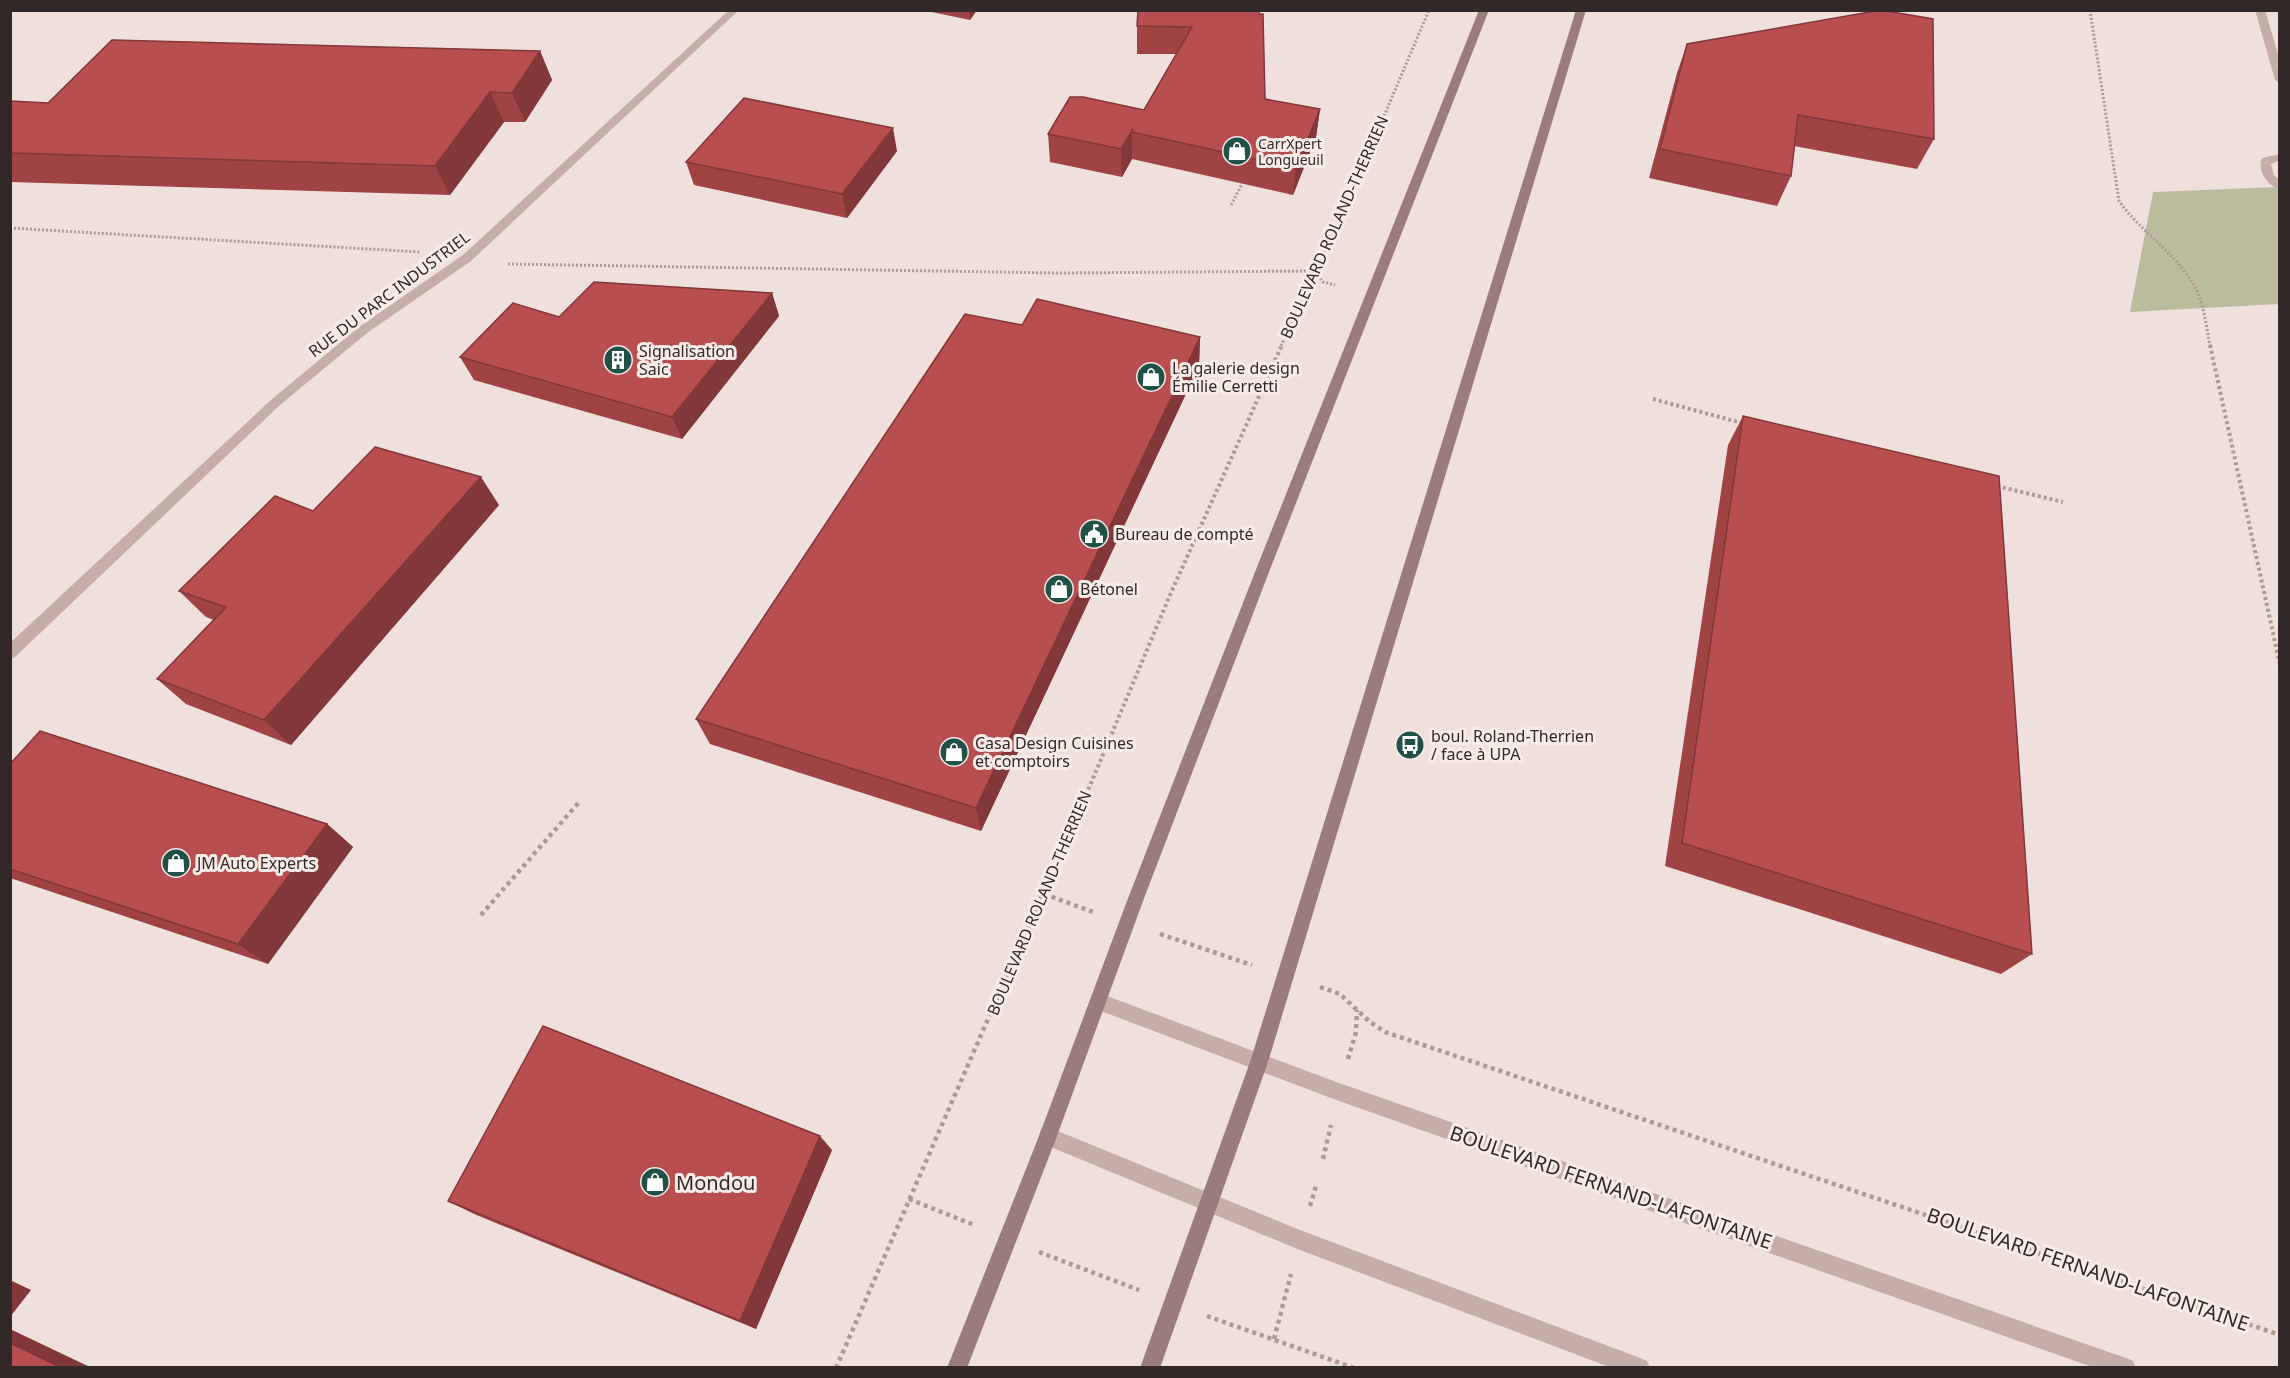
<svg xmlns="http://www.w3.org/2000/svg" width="2290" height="1378" font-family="'Noto Sans',sans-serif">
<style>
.green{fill:#babc9d}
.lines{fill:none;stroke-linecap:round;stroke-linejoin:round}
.path-far2{stroke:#b19893;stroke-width:3;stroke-dasharray:2 2;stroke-linecap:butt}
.path-far1{stroke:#b19893;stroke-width:4;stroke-dasharray:3 3;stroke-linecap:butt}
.path{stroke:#b19893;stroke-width:4.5;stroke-dasharray:4 4;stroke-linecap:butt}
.service{fill:#c5aea8;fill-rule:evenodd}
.minor{fill:#c5aea8;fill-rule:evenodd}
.tertiary{fill:#c5aea8;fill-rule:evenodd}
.secondary{fill:#997d7a;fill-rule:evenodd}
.wall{fill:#9f4345}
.shaded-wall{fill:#823738}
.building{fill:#b94e50;stroke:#823738;stroke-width:1.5}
.labels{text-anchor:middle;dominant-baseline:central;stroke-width:6;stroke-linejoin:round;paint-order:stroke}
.far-poi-label{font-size:14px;fill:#332828;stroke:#f7ebe7;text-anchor:start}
.street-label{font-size:16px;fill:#332828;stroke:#f7ebe7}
.poi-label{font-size:16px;fill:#332828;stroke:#f7ebe7;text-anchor:start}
.near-poi-label{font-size:20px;fill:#332828;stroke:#f7ebe7;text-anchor:start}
.near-street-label{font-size:20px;fill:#332828;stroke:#f7ebe7}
</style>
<rect width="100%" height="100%" fill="#efe0db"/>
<polygon class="green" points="2279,187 2279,304 2130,312 2153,192"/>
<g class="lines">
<g class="path-far2">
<path d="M 2090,10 L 2119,201 C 2141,233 2186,260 2199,296 C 2205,312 2207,330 2210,346"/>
<polyline points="1231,205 1242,184"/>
<polyline points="10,228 420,252"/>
<polyline points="508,264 1058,273 1315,271 1323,282 1335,285"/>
<polyline points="1281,346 1351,194 1429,10"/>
</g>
<g class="path-far1">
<polyline points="2210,345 2280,665"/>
<polyline points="1653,399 1742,423"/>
<polyline points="1997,486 2063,502"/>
<polyline points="1086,795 1170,595 1282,345"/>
</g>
<g class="path">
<polyline points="1044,894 1093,912"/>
<polyline points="481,915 580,801"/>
<polyline points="1160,934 1252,965"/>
<polyline points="1320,987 1340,994 1370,1022 1385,1032 2280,1335"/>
<polyline points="1348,1059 1356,1032 1357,1010"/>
<polyline points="1323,1159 1331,1125"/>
<polyline points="909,1199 974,1225"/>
<polyline points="1310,1206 1316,1186"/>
<polyline points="1039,1252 1139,1290"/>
<polyline points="1207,1316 1354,1368"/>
<polyline points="1274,1339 1291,1274"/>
<polyline points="836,1368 1086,794"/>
</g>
<g class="service">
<polygon points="2255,10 2265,10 2280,61 2280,83 2275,80"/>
<path d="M 2280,154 L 2280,160 L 2271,164 L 2274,175 L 2280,181 L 2280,190 C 2267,185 2257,171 2262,158 Z"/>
</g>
<polygon class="minor" points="729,10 739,10 471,261 367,333 280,405 15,657 10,659 10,643 272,399 359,327 463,255"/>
<g class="tertiary">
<polygon points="1099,993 1339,1083 2126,1358 2133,1361 2136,1368 2095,1368 1339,1101 1093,1008 1090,1002 1093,996"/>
<polygon points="1048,1127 1300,1230 1640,1358 1647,1361 1650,1368 1612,1368 1300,1250 1041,1143 1039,1136 1041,1129"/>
</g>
<g class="secondary">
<polygon points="1479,10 1489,10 1269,572 1143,901 1057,1136 967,1368 947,1368 1039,1136 1127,901 1255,572"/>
<polygon points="1576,10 1586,10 1268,1062 1160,1368 1140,1368 1250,1062"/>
</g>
</g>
<g class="wall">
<polygon points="922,10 977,10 970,20"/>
<polygon points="1259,10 1265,99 1320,109 1316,137 1293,195 1132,159 1122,177 1050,162 1048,134 1144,110 1177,54 1137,54 1137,26"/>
<polygon points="1687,44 1934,139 1917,169 1794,146 1791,176 1777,206 1649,178 1677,73"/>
<polygon points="540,51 552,80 525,122 504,122 450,195 10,182 10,102 48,103"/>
<polygon points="897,151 847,218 694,185 686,162"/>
<polygon points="772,293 779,316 682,439 474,380 460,357"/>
<polygon points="1022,325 1200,337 1199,366 981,831 710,744 696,719"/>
<polygon points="1743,416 2032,954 2001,974 1665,866 1728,445"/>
<polygon points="499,505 291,745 186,704 157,679 214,620 206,617 179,591 313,511"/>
<polygon points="10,764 327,824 353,847 268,964 10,878"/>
<polygon points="832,1150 756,1329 474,1214 448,1201"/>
</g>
<g class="shaded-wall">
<polygon points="969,10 977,10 970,20"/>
<polygon points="540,51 552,80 525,122 512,93"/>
<polygon points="490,92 504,122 450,195 435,166"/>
<polygon points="1320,109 1316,137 1293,195 1296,168"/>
<polygon points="893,128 897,151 847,218 842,194"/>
<polygon points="1132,132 1132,159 1122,177 1121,149"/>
<polygon points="772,293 779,316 682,439 672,417"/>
<polygon points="1200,337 1199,366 981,831 976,808"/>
<polygon points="481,477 499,505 291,745 264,720"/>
<polygon points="327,824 353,847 268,964 238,944"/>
<polygon points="820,1136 832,1150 756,1329 740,1321"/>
<polygon points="10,1280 31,1290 10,1317"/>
<polygon points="10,1329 92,1368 62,1368 10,1343"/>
</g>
<g class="building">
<polygon points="1138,10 1259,10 1259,14 1263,14 1265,99 1320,109 1296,168 1132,132 1133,129 1121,149 1048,134 1070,97 1083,97 1144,110 1192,27 1137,26"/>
<polygon points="1881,10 1933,19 1934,139 1798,115 1791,176 1660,149 1687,44"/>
<polygon points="112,40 540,51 512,93 490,92 435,166 10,153 10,102 11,101 48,103"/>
<polygon points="744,98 893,128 842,194 686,162"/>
<polygon points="594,282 772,293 672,417 460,357 513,303 559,317"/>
<polygon points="1037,299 1200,337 976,808 696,719 965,314 1022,325"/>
<polygon points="1743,416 1999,476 2032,954 1682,843"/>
<polygon points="375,447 481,477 264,720 157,679 226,607 179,591 275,496 313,511"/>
<polygon points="40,731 327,824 238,944 10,869 10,764"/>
<polygon points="543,1026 820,1136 740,1321 448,1201"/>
<polygon points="10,1343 62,1368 10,1368"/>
</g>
<defs>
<g id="shop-disc" transform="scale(1.5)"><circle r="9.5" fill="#215047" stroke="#f7ebe7"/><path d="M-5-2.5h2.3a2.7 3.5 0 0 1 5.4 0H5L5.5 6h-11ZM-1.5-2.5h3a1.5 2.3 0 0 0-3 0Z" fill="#fff"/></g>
<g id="building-disc" transform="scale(1.5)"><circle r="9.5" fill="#215047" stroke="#f7ebe7"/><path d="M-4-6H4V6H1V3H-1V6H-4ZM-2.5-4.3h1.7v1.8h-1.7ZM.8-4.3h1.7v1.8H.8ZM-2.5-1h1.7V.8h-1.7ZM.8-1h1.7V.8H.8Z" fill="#fff"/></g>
<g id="civic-disc" transform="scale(1.5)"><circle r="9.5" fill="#215047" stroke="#f7ebe7"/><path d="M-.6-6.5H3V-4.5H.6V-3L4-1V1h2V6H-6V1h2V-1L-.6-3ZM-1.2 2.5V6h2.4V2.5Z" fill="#fff"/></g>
<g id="bus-disc" transform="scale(1.5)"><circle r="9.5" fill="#215047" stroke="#f7ebe7"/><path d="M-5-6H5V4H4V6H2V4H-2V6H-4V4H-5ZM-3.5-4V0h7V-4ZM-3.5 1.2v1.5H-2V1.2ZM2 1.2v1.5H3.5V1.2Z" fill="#fff"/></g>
</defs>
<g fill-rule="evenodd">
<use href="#shop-disc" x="1237" y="151"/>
<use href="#building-disc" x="618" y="360"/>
<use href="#shop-disc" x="1151" y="377"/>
<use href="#civic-disc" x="1094" y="534"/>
<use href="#shop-disc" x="1059" y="589"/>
<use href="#bus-disc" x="1410" y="745"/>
<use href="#shop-disc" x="954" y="752"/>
<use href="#shop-disc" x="176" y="863"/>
<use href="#shop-disc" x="655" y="1182"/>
</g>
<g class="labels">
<g class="far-poi-label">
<text x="1258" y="143">CarrXpert<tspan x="1258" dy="16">Longueuil</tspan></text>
</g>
<g class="street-label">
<text transform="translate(1334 227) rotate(-66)">BOULEVARD ROLAND-THERRIEN</text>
<text transform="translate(389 294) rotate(-37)">RUE DU PARC INDUSTRIEL</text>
<text transform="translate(1039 903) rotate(-67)">BOULEVARD ROLAND-THERRIEN</text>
</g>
<g class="poi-label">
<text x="639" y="351">Signalisation<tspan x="639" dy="18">Saic</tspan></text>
<text x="1172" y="368">La galerie design<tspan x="1172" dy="18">Émilie Cerretti</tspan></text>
<text x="1115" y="534">Bureau de compté</text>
<text x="1080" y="589">Bétonel</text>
<text x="1431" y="736">boul. Roland-Therrien<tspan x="1431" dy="18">/ face à UPA</tspan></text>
<text x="975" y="743">Casa Design Cuisines<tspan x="975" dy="18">et comptoirs</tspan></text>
<text x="197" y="863">JM Auto Experts</text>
</g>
<g class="near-poi-label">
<text x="676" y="1182">Mondou</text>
</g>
<g class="near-street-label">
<text transform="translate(1611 1187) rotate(19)">BOULEVARD FERNAND-LAFONTAINE</text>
<text transform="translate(2088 1269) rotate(19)">BOULEVARD FERNAND-LAFONTAINE</text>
</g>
</g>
<rect width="2290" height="1378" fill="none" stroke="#332828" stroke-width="24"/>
</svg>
